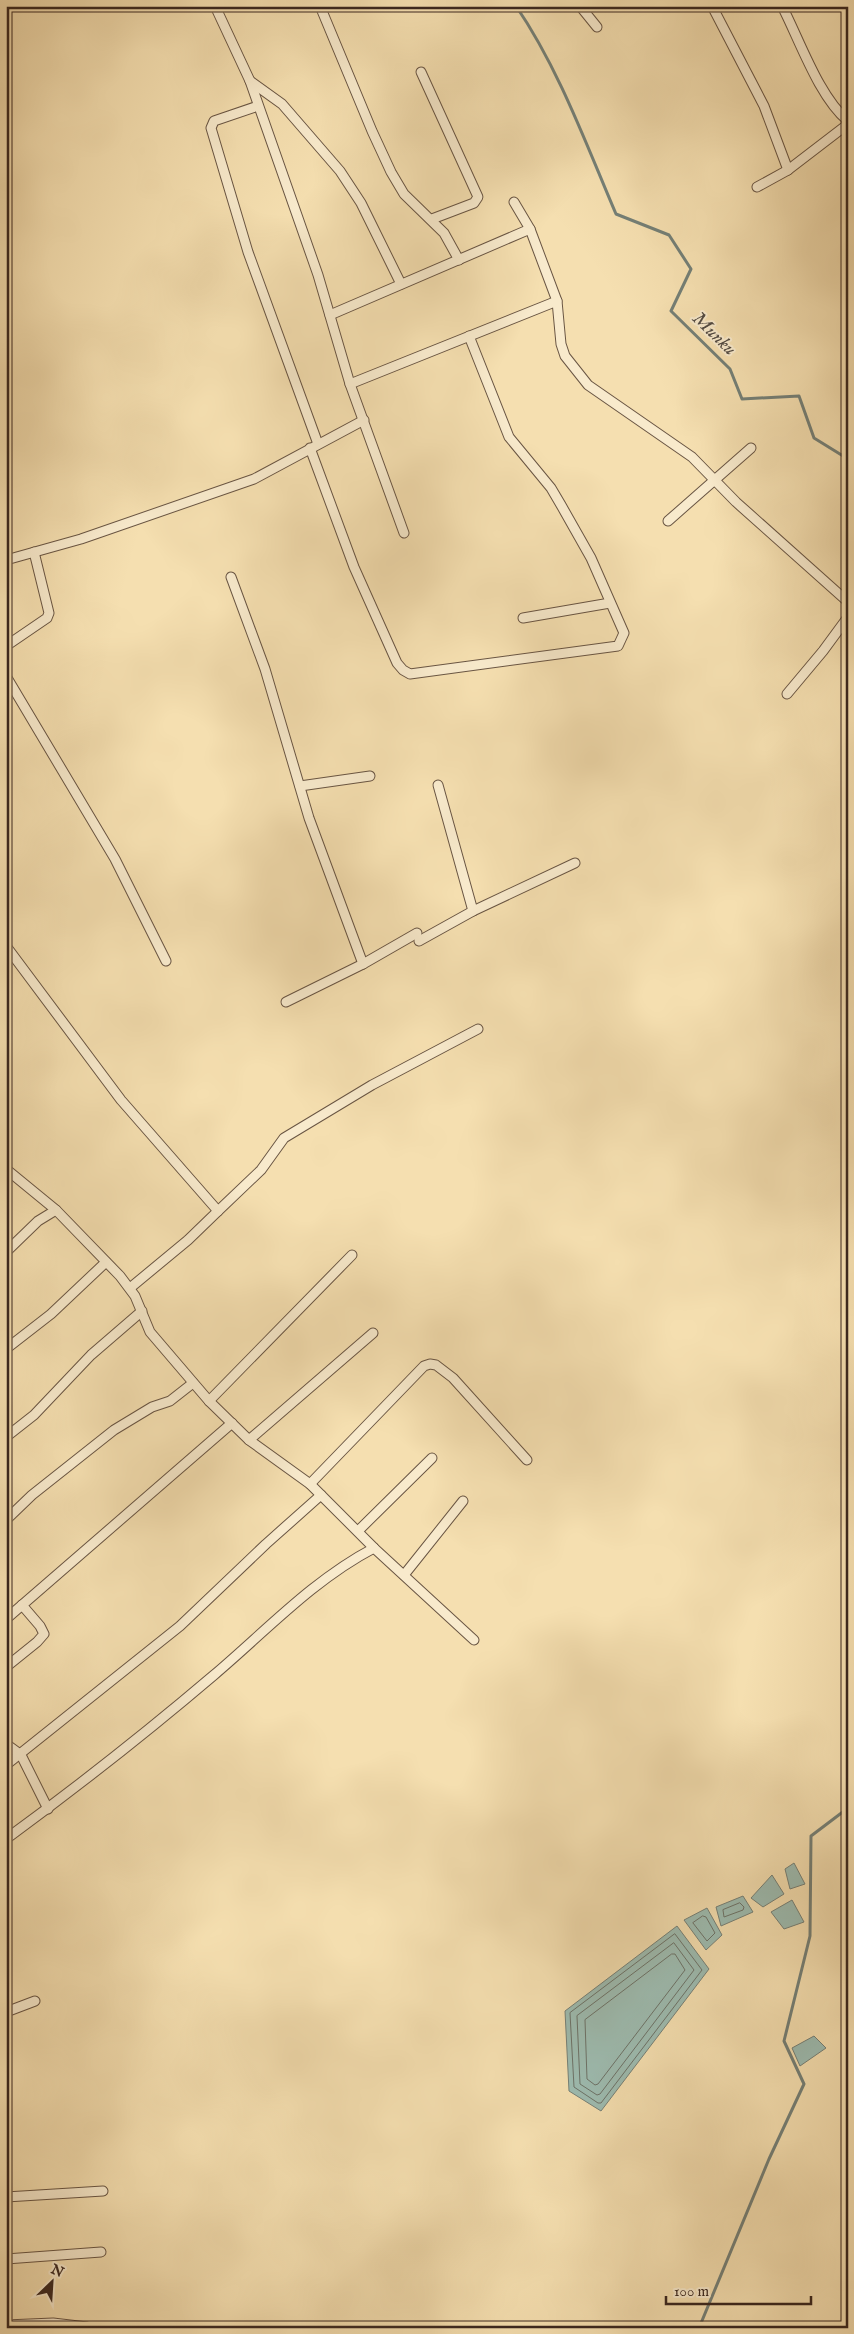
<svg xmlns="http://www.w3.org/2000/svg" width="854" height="2334" font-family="'IM FELL English',serif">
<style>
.water{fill:#9dbcb1;stroke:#758077}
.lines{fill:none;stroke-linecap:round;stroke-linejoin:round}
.shore{stroke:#6c7268;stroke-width:1}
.stream{stroke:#758077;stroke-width:3}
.street-casing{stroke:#695543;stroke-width:11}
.street{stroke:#f8eacc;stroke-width:9}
.labels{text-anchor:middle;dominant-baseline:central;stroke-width:4;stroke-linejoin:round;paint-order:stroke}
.water-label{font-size:19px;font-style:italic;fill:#534c44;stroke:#f8eacc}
</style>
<rect width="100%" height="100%" fill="#f5dfb0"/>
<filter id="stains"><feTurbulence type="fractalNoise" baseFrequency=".004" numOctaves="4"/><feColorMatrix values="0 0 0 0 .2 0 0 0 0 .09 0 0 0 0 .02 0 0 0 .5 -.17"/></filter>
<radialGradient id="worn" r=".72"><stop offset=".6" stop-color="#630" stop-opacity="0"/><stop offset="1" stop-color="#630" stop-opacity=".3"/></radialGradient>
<g class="water">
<polygon points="794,1863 805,1884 790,1889 785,1869"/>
<polygon points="772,1875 784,1894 763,1907 751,1898"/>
<polygon points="743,1896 753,1912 721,1926 716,1907"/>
<polygon points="792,1900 804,1922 784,1929 771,1912"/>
<polygon points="707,1908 722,1935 706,1950 684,1920"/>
<polygon points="677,1926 709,1969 601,2111 569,2091 565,2011"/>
<polygon points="814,2036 826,2048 800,2066 792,2048"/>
</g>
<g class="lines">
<g class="shore">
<polygon points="740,1903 744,1907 743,1910 724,1917 723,1910"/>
<polygon points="703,1916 706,1917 715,1933 707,1941 693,1923"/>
<polygon points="675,1934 702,1970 601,2103 598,2103 574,2087 570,2013"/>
<polygon points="674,1943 694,1970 600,2094 597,2095 580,2084 577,2016"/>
<polygon points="672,1954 675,1954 685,1970 598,2084 595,2085 587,2079 585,2020"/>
</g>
<g class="stream">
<path d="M 516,6 C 559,69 586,144 616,214 L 669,235 L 691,269 L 671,311 L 730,369 L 742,399 L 799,396 L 814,438 L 848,459"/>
<polyline points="699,2328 769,2159 804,2084 784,2041 810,1936 811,1836 848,1808"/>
</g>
<g class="street-casing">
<g id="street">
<polyline points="215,6 250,81 318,275 350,384 404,533"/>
<polyline points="320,6 372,131 391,172 404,194 444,233 459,260"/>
<polyline points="580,6 597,27"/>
<polyline points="712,6 764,106 788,170"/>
<path d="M 782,6 C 800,41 819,97 848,121"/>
<polyline points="421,72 478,197 474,203 432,219"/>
<polyline points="250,81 282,104 340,171 361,203 401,284"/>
<polyline points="258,106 214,121 211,128 248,252 318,444"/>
<polyline points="757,187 788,170 848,124"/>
<polyline points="514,202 530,229 557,301 561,344 565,356 588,385 692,457 736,502 848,602"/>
<polyline points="330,315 530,229"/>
<polyline points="350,384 557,301"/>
<polyline points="310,448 354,567 397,663 403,670 410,674 618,646 624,633 591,558 561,505 551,488 509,437 469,336"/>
<polyline points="668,521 751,448"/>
<polyline points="6,560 81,539 254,479 364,420"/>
<polyline points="231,577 265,669 309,818 363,964"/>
<polyline points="523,618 610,603"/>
<polyline points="6,646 47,618 49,613 34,552"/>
<polyline points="6,676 115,859 166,961"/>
<polyline points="787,694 823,651 848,617"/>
<polyline points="438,785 473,911"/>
<polyline points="300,786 370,776"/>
<polyline points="419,941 473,911 575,863"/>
<polyline points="6,946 121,1100 218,1211"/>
<polyline points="286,1002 363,964 417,933"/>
<polyline points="6,1169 56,1210 120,1276 135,1296 150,1332 209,1401 249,1440 310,1484 374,1548 474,1640"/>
<polyline points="6,1252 38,1221 56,1210"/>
<polyline points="130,1288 188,1240 218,1211 261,1170 284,1138 372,1085 478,1029"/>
<polyline points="6,1349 51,1314 106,1262"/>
<polyline points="209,1401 352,1255"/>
<polyline points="6,1437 34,1415 91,1355 142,1311"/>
<polyline points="249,1440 373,1333"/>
<polyline points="310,1484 424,1366 430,1364 436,1365 453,1378 527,1460"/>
<polyline points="6,1520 32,1495 114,1430 152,1407 170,1401 193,1383"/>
<polyline points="358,1531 432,1458"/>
<polyline points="404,1575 463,1501"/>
<polyline points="6,1619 232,1423"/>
<polyline points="6,1667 37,1642 44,1634 40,1626 22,1605"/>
<polyline points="6,1744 21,1755 48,1809"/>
<polyline points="6,1765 180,1626 266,1544 321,1495"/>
<path d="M 6,1839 C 77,1787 147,1732 214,1675 C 266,1631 313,1580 374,1548"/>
<polyline points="6,2012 35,2001"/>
<polyline points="6,2197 103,2191"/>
<polyline points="6,2259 101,2252"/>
<polyline points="6,2325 53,2323 87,2327"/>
</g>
</g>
<use href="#street" class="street"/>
</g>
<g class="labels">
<g class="water-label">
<text transform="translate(714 334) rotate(44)">Munku</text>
</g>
</g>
<rect width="854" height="2334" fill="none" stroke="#f5dfb0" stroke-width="25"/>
<rect x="8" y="8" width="839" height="2319" fill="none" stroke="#3a271f" stroke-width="2.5"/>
<rect x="12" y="12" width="829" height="2309" fill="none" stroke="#3a271f"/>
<g transform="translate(52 2282) rotate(25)" stroke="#f8eacc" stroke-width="4" paint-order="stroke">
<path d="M0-4L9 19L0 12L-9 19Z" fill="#3a271f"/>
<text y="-8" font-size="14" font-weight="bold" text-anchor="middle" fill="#3a271f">N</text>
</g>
<path d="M666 2296v8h145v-8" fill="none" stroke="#3a271f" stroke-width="2.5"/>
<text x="674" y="2296" font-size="15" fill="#3a271f" stroke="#f8eacc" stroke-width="4" paint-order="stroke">100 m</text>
<rect width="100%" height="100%" filter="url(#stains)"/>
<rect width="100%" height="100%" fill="url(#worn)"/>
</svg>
